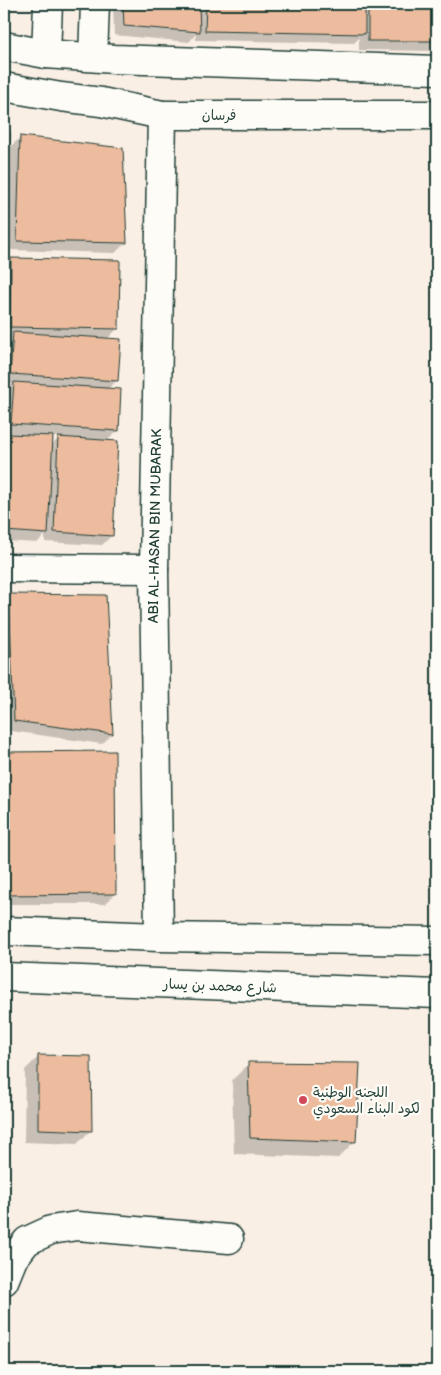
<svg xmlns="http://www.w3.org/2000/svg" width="441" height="1375" font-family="'Balsamiq Sans','Playpen Sans Arabic',sans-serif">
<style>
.shadow{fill:#0003;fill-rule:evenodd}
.building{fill:#edbc9e;stroke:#1f3d34}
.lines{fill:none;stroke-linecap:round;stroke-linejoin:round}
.minor-casing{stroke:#1f3d34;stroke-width:31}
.minor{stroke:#fdfcf7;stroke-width:28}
.poi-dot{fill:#d1495b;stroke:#fdfcf7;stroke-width:2}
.labels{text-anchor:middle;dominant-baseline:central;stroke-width:4.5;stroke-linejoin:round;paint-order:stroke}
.street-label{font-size:14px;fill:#1f3d34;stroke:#fdfcf7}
.poi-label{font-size:14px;fill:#1f3d34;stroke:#fdfcf7;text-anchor:start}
</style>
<rect width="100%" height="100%" fill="#faefe5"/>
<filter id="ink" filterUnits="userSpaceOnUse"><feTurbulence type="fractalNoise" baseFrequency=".02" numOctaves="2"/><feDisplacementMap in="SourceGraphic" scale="10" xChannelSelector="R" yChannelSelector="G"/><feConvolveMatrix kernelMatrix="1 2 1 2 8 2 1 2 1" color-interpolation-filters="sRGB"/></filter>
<g filter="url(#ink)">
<g class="shadow">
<polygon points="113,4 437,4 437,51 359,50 359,38 354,43 196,40 196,34 189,42 114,35"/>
<path d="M 4,134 L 9,134 L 8,149 L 20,138 L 125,243 L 115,253 L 8,250 L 9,192 L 7,192 L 4,267 L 11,259 L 118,328 L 107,339 L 117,380 L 108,389 L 117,431 L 107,441 L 112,535 L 102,545 L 45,542 L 45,535 L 37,543 L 4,541 L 4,440 L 10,434 L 4,433 L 4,387 L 9,388 L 13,384 L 4,383 ZM 52,437 L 60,437 L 51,446 Z"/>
<polygon points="10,596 112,734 102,744 4,730 4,601"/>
<polygon points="4,753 114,753 115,894 105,904 4,904"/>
<polygon points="39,1056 91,1130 77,1144 24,1142 25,1070"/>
<polygon points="249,1064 355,1141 338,1158 234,1154 232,1080"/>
</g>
<g class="building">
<polygon points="123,4 199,4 200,32 124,26"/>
<polygon points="206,4 365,4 365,34 205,31"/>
<rect x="368" y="4" width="69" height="37"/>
<polygon points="4,133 10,133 4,303"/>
<polygon points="20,136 123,148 127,243 17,241"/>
<polygon points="11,258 120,260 119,329 10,327"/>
<polygon points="13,332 121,339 118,381 10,374"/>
<polygon points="4,335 7,335 4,377"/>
<polygon points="14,382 121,389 119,431 11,424"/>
<polygon points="4,386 10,386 7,428 4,428"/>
<polygon points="8,434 53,436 48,534 4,531"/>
<polygon points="58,437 118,441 113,536 54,532"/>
<polygon points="9,594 106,595 113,734 14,721"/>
<polygon points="115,751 116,894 4,895 4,752"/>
<polygon points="38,1055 91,1056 92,1131 38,1129"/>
<polygon points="248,1062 360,1063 356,1142 250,1138"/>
</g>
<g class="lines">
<g class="minor-casing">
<g id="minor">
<polyline points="4,46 46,54 114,59 437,70"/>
<polyline points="46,54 48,4"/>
<polyline points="93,57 95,4"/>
<polyline points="4,87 61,97 101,102 162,115 437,115"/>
<polyline points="4,568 154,569"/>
<polyline points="4,931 159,937 437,941"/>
<polyline points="159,937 154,569 162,115"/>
<polyline points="4,977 437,994"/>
<polyline points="4,1281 13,1259 27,1241 51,1230 77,1226 229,1239"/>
</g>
</g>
<use href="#minor" class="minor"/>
</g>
</g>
<circle class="poi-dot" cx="303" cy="1100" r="5"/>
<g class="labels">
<g class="street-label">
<text x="219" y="115">فرسان</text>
<text transform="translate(155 526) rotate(-89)">ABI AL-HASAN BIN MUBARAK</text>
<text transform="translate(220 986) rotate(2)">شارع محمد بن يسار</text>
</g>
<g class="poi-label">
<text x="313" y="1092">اللجنه الوطنية<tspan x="313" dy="16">لكود البناء السعودي</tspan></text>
</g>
</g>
<rect width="441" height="1375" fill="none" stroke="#fdfcf7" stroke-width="20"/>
<rect x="10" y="10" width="421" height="1355" fill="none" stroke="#1f3d34" stroke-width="2" filter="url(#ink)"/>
</svg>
